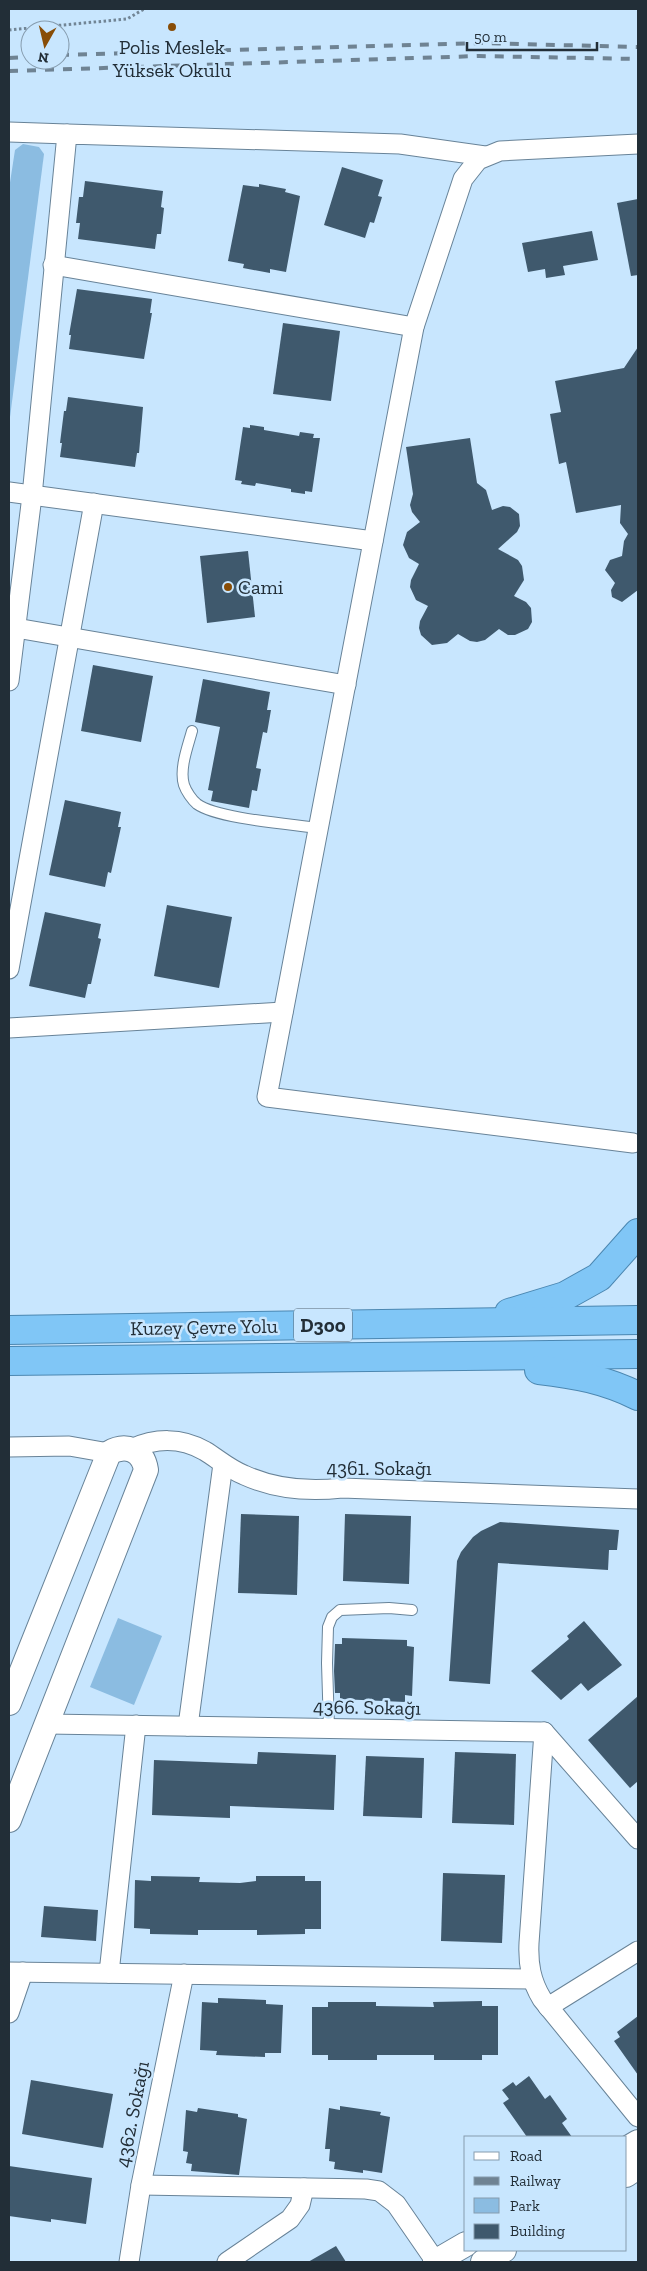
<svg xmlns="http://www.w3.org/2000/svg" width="647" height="2271" font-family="'Zilla Slab',serif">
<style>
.green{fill:#8bbce1}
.building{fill:#3f596d}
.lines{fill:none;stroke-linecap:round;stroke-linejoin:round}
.service-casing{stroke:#688398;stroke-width:12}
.minor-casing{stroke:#688398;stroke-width:21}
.tertiary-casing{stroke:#688398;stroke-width:26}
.trunk-casing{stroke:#4b87b1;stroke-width:30}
.path{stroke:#718595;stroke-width:3;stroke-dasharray:2.5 2.5;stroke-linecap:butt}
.service{stroke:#fff;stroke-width:10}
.minor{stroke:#fff;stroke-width:19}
.tertiary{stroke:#fff;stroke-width:24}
.trunk{stroke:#80c6f6;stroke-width:28}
.rail{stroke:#6f8393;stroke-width:4;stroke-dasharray:9 9;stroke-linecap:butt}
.poi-dot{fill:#884d07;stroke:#c8e6fe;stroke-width:2}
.labels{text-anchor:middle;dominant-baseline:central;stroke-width:5;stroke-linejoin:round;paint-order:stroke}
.shield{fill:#c8e6fe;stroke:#546573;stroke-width:1}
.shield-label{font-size:19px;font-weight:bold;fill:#222e37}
.poi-label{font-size:20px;fill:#222e37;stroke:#c8e6fe}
.street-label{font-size:20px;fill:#222e37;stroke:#c8e6fe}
</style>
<rect width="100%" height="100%" fill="#c8e6fe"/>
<g class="green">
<polygon points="23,144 39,147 44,154 9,425 9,189 15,150"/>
<polygon points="118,1618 162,1636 134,1705 90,1687"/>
</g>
<g class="building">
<polygon points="342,167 383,180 378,196 382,197 374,223 370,222 365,238 324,225"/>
<polygon points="85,181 163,191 161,207 164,208 161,234 157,234 155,249 78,239 80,223 76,223 79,197 83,197"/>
<polygon points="259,184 286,189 285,192 300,196 286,272 270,269 270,273 243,268 244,264 228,261 243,185 259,187"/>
<polygon points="638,199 638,275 631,276 617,203"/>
<polygon points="592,231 598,260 563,266 565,275 546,278 545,269 528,272 522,243"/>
<polygon points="77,289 152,299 150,313 152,313 144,359 69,349 71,335 69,335"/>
<polygon points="283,323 340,331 331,401 273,394"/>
<polygon points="638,347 638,590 622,602 612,597 611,590 615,583 605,570 610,560 622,556 624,541 628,534 620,523 621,505 576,513 566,462 559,464 550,414 561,412 555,381 624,368"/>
<polygon points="68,397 143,407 139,453 137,453 135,467 60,457 62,443 60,443 64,411 66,411"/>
<polygon points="250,425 264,427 264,430 299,436 300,432 314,434 313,438 320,438 312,492 305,491 305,494 291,492 291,489 256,483 255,486 241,484 242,481 235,480 243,427 250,428"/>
<polygon points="470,438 477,483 486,490 492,510 503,506 510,507 519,514 520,526 517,532 498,549 518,560 522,566 524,580 514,596 526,602 531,608 532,622 528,629 515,635 508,635 499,629 485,640 477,642 470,641 458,634 447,643 432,645 421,635 419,628 420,621 428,606 416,600 410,587 411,580 419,564 409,558 403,545 407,532 420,522 412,512 410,505 413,494 406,447"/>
<polygon points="248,551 255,617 207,623 200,556"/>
<polygon points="93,665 153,676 141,742 81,731"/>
<polygon points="203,679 270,692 267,710 271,710 267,733 263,732 256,768 261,769 257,791 252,790 249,808 211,801 213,791 208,790 220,727 195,722"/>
<polygon points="65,800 121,812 118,827 121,827 111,873 108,872 105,887 49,875"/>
<polygon points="167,905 232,917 219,988 154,976"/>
<polygon points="45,912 101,924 98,938 101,939 91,984 88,984 85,998 29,986"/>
<polygon points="241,1514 299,1516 297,1595 238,1593"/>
<polygon points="345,1514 411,1516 409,1584 343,1581"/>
<polygon points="500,1522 619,1530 617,1550 609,1550 608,1570 498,1563 490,1684 449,1681 457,1561 461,1552 473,1537 481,1531"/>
<polygon points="584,1621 622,1665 588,1691 581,1683 561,1700 531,1671 569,1639 567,1636"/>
<polygon points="342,1638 407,1640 407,1646 414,1647 412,1696 405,1695 405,1702 340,1699 340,1693 335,1693 334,1671 335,1644 342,1644"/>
<polygon points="638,1696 638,1781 630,1788 588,1740"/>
<polygon points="258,1752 336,1755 334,1810 230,1806 230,1818 152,1815 154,1760 257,1764"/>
<polygon points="455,1752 516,1754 514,1825 452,1823"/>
<polygon points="366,1756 424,1758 422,1818 363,1816"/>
<polygon points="443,1873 505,1875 502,1943 441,1941"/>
<polygon points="151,1876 200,1877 199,1882 240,1883 256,1881 256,1876 305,1876 305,1881 321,1881 321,1929 305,1929 305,1934 257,1935 257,1930 198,1930 198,1935 150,1934 150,1929 134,1928 135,1880 151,1881"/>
<polygon points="44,1906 98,1910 96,1941 41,1937"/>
<polygon points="218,1998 266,2000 266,2004 283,2005 281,2053 265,2053 265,2057 216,2055 217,2051 200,2050 202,2002 218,2003"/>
<polygon points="482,2001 482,2006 498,2006 498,2055 482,2055 482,2060 434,2060 434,2055 377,2055 377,2060 328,2060 328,2055 312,2055 312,2007 328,2007 328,2002 376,2002 376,2006 434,2007 433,2002"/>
<polygon points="638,2016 638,2075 614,2041 620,2037 617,2032"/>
<polygon points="529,2076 545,2099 550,2095 567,2119 562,2123 572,2137 527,2137 503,2103 509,2099 502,2090 513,2082 516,2086"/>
<polygon points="31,2080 113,2094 103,2148 22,2134"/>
<polygon points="340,2106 381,2112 380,2115 390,2117 382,2173 363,2170 363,2173 334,2169 335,2162 329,2161 330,2149 325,2149 329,2108 340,2110"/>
<polygon points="198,2108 238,2114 238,2117 247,2119 239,2175 191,2171 192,2164 186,2163 188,2152 183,2151 186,2110 197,2112"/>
<polygon points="9,2166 92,2178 86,2224 51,2219 51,2222 9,2216"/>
<polygon points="336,2246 346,2262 308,2262"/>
</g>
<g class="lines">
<g class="service-casing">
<g id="service">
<path d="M 192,731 C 188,746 179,769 184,785 C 186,791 192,800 197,804 C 218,819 291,824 318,828"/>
<polyline points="329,1728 327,1663 328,1627 332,1617 340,1610 389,1608 412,1610"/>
</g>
</g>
<g class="minor-casing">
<g id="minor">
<polyline points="9,132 67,134"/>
<polyline points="53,265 414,327"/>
<polyline points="9,492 373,541"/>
<polyline points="16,628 346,685"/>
<polyline points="9,681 32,496 67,134 400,144 485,156"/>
<polyline points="9,969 94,503"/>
<polyline points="9,1028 283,1012"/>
<polyline points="633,1143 267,1097 414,327 463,179 478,160 500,151 638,144"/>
<polyline points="9,1447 69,1446 109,1453"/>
<path d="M 131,1449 C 155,1438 181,1437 205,1451 C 218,1459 229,1469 244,1475 C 275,1489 308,1492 342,1488 L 638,1499"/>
<polyline points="47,1724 544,1732 638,1839"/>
<polyline points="188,1726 223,1464"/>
<path d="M 544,1732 L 529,1943 C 528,1964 531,1981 542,1999 L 638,2117"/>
<polyline points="9,1972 532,1979"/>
<polyline points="109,1973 136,1725"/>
<polyline points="548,2007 638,1951"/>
<polyline points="9,2013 23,1972"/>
<polyline points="141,2185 366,2189 379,2191 396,2204 436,2262"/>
<polyline points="129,2262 141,2185 184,1974"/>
<polyline points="227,2262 290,2219 300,2205 304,2188"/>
</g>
</g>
<g class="tertiary-casing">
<g id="tertiary">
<path d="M 9,1703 L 109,1453 C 126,1443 143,1450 146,1470 L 9,1820"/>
<polyline points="626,2149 638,2142"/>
<polyline points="626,2175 638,2167"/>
<polyline points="435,2262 466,2244"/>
<polyline points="483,2262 504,2250"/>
</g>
</g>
<g class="trunk-casing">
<g id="trunk">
<polyline points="509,1313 565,1296 599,1277 638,1233"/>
<polyline points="9,1330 638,1320"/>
<polyline points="9,1361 638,1354"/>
<path d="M 539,1370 C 575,1374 606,1380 638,1396"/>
</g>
</g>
<polyline class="path" points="9,30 127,19 144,9"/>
<use href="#service" class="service"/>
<use href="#minor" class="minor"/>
<use href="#tertiary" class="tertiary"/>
<use href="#trunk" class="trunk"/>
<g class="rail">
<polyline points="60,55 479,43 638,47"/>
<polyline points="9,58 30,57"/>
<polyline points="9,71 479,56 638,59"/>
</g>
</g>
<g class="poi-dot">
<circle cx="172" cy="27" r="5"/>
<circle cx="228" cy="587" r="5"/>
</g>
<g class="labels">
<rect class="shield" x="294" y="1308.5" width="58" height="33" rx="4"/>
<g class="shield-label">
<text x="323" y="1325">D300</text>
</g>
<g class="poi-label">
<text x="172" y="47">Polis Meslek<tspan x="172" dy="23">Yüksek Okulu</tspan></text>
<text x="238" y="587" text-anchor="start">Cami</text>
</g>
<g class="street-label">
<text transform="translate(204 1327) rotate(-1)">Kuzey Çevre Yolu</text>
<text x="379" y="1468">4361. Sokağı</text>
<text transform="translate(367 1707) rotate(1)">4366. Sokağı</text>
<text transform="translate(132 2114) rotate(-79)">4362. Sokağı</text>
</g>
</g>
<rect width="647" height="2271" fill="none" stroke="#222e37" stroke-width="20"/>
<rect x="464" y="2136" width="162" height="115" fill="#c8e6fe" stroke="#869cae"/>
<rect x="474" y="2152" width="25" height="8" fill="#ffffff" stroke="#869cae"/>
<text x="510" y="2161" font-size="15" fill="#222e37">Road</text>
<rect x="474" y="2177" width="25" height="8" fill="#6f8393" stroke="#869cae"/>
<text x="510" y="2186" font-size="15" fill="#222e37">Railway</text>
<rect x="474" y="2198" width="25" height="15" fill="#8bbce1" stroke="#869cae"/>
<text x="510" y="2211" font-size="15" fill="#222e37">Park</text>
<rect x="474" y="2224" width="25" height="15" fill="#3f596d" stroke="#869cae"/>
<text x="510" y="2236" font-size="15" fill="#222e37">Building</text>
<g transform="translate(45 45) rotate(188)"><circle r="24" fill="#c8e6fe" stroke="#869cae"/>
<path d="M0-4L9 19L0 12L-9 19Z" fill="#884d07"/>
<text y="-8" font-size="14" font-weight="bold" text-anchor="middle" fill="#222e37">N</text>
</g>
<path d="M467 42v8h130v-8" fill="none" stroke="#222e37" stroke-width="2.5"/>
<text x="474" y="42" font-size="15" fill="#222e37" stroke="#c8e6fe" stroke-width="4" paint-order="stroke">50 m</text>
</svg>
